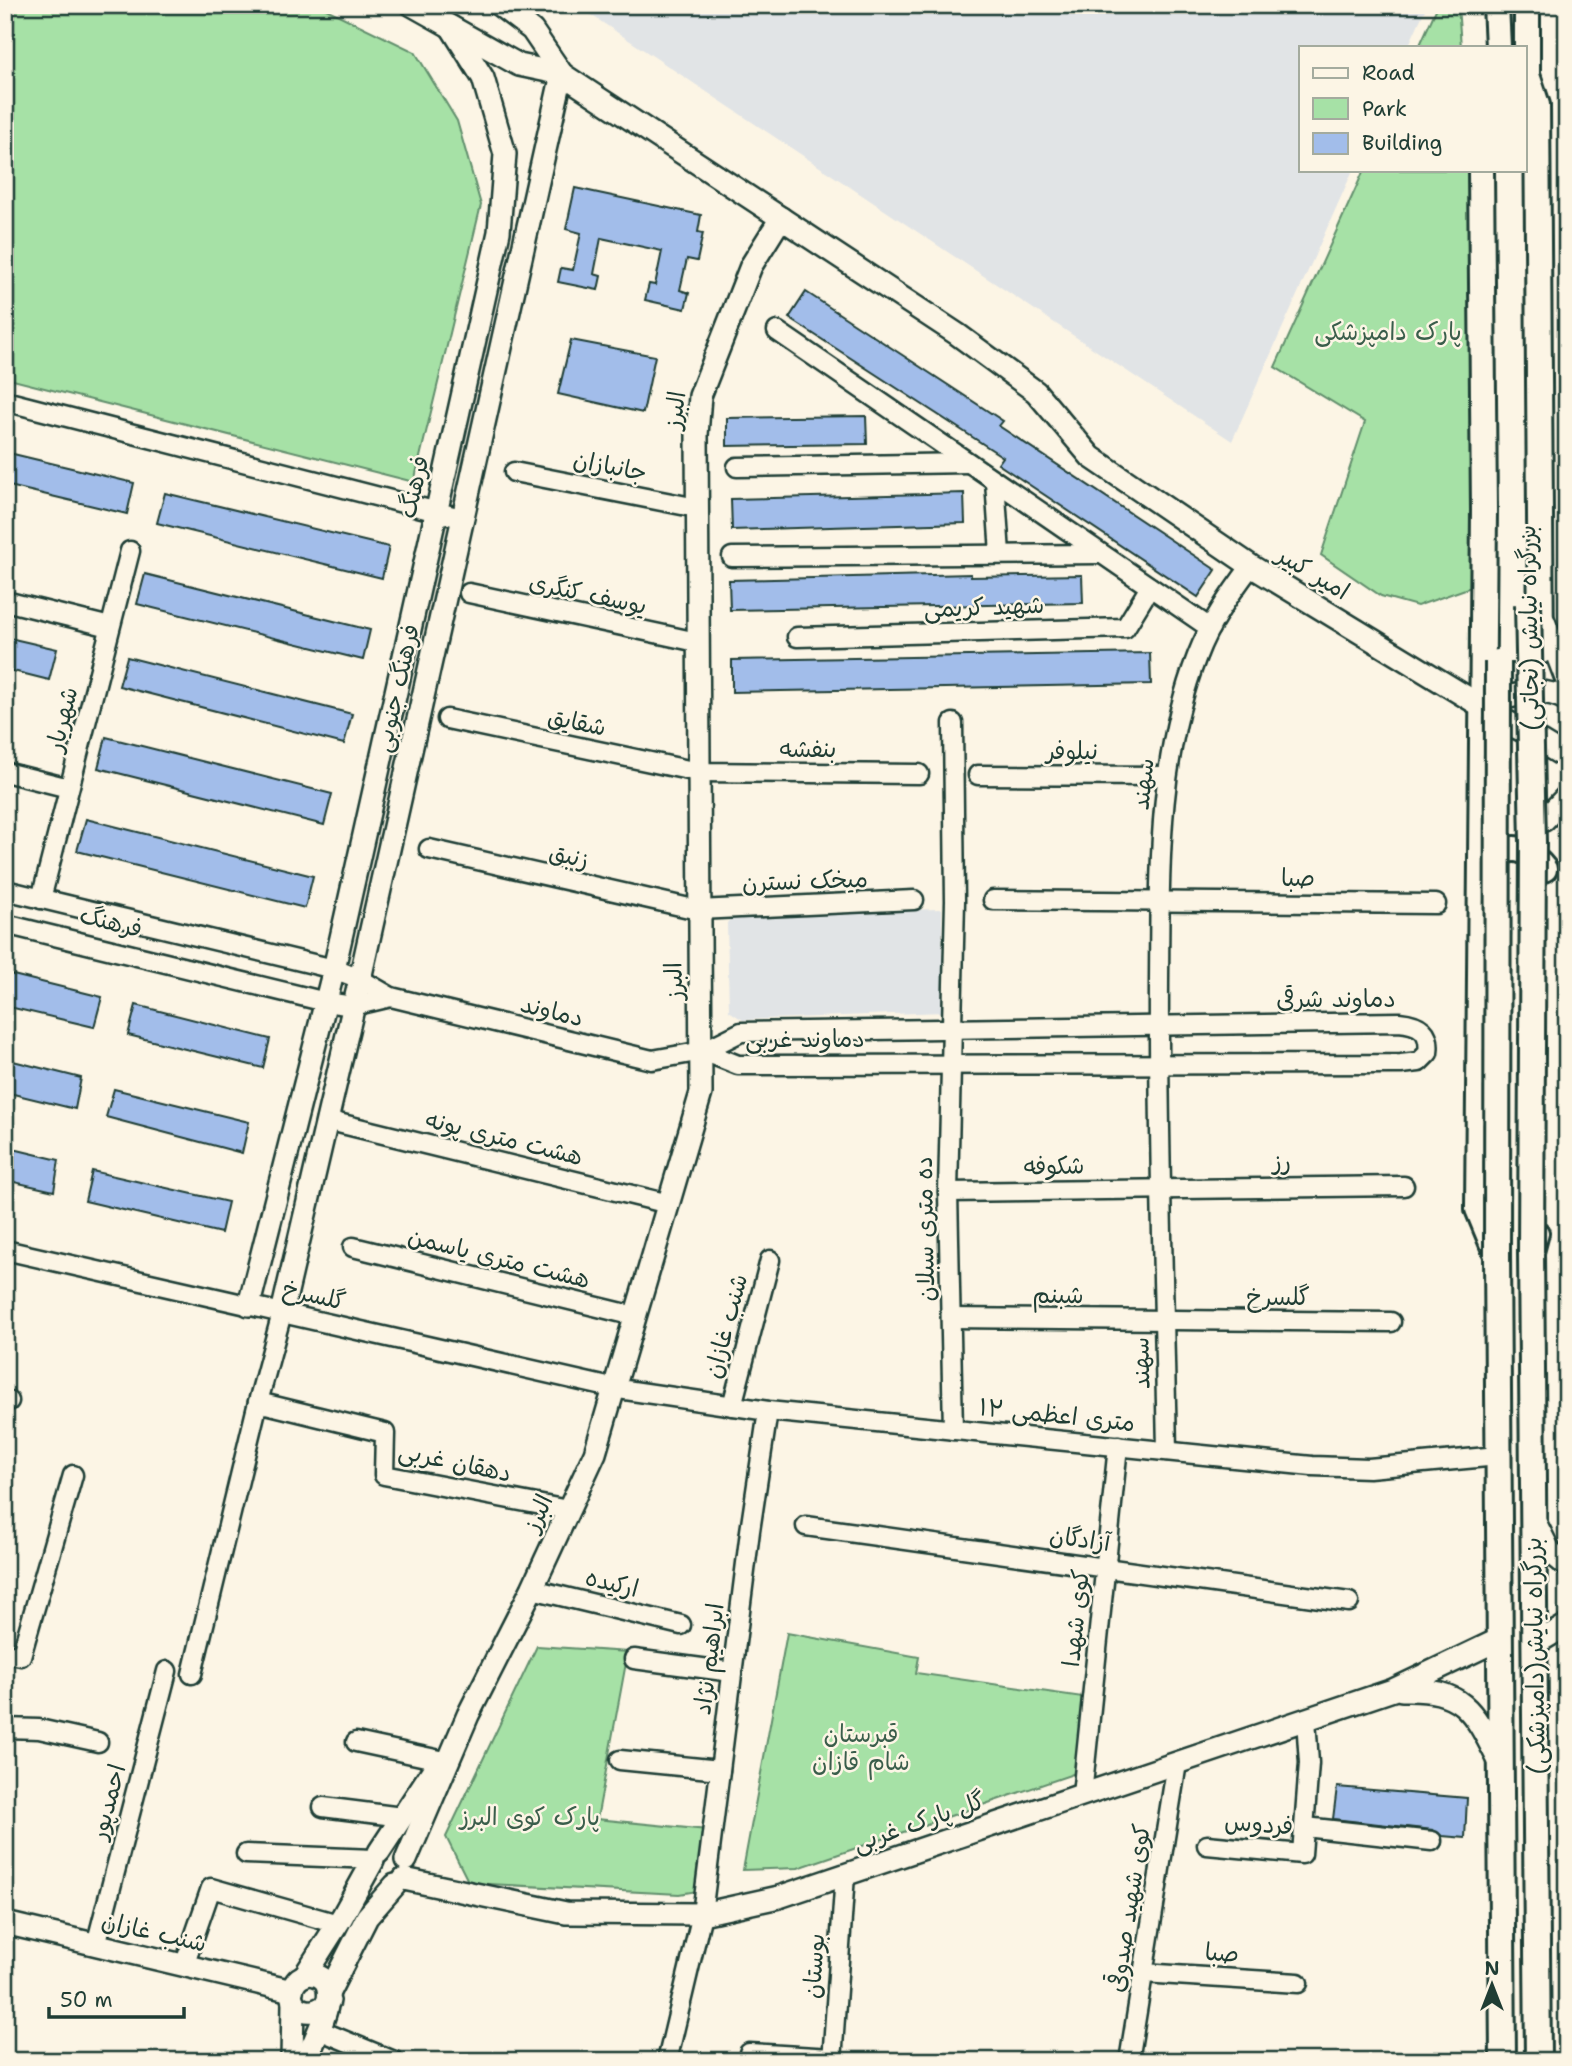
<svg xmlns="http://www.w3.org/2000/svg" width="1572" height="2066" font-family="'Shantell Sans','Playpen Sans Arabic',sans-serif">
<style>
.built{fill:#e1e4e6}
.green{fill:#a6e1a6;stroke:#628f6d;stroke-width:2}
.building{fill:#a2bdea;stroke:#1f3d34;stroke-width:2}
.lines{fill:none;stroke-linecap:round;stroke-linejoin:round}
.minor-casing{stroke:#1f3d34;stroke-width:23}
.major-casing{stroke:#1f3d34;stroke-width:26}
.highway-casing{stroke:#1f3d34;stroke-width:30}
.minor{stroke:#fcf5e5;stroke-width:18}
.major{stroke:#fcf5e5;stroke-width:21}
.highway{stroke:#fcf5e5;stroke-width:24}
.highway-bridge-casing{stroke:#1f3d34;stroke-width:30;stroke-linecap:butt}
.highway-bridge{stroke:#fcf5e5;stroke-width:24}
.labels{text-anchor:middle;dominant-baseline:central;stroke-width:5;stroke-linejoin:round;paint-order:stroke}
.park-label{font-size:24px;fill:#3a5e4b;stroke:#fcf5e5}
.street-label{font-size:24px;fill:#1f3d34;stroke:#fcf5e5}
</style>
<rect width="100%" height="100%" fill="#fcf5e5"/>
<filter id="ink" filterUnits="userSpaceOnUse"><feTurbulence type="fractalNoise" baseFrequency=".0143" numOctaves="2"/><feDisplacementMap in="SourceGraphic" scale="14" xChannelSelector="R" yChannelSelector="G"/><feConvolveMatrix kernelMatrix="1 2 1 2 8 2 1 2 1" color-interpolation-filters="sRGB"/></filter>
<g filter="url(#ink)">
<g class="built">
<polygon points="576,5 1427,5 1408,47 1301,47 1301,170 1353,170 1232,441"/>
<polygon points="942,909 943,1012 743,1020 729,1011 727,923 735,913"/>
</g>
<g class="green">
<polygon points="5,5 318,5 415,52 457,121 481,205 414,482 5,378"/>
<polygon points="1438,5 1458,5 1461,47 1419,47"/>
<polygon points="1364,170 1468,170 1476,318 1471,587 1417,606 1381,596 1321,555 1365,422 1275,367"/>
<polygon points="787,1633 919,1657 916,1673 1083,1697 1076,1773 798,1868 743,1870"/>
<polygon points="537,1646 628,1652 597,1819 707,1830 704,1890 679,1894 469,1883 446,1837"/>
</g>
<g class="building">
<polygon points="575,188 701,215 698,232 703,233 697,261 687,259 680,290 689,293 685,309 645,300 649,284 655,285 662,251 601,238 594,274 601,276 598,290 558,282 561,268 573,270 581,233 566,229"/>
<polygon points="806,292 1003,421 999,426 1216,570 1198,597 998,464 1003,457 789,318"/>
<polygon points="571,340 655,356 643,413 558,394"/>
<polygon points="866,416 867,444 727,446 727,418"/>
<polygon points="5,452 134,483 127,514 5,485"/>
<polygon points="165,493 389,547 382,578 157,523"/>
<polygon points="964,493 965,523 732,530 731,499"/>
<polygon points="145,574 370,630 363,660 137,604"/>
<polygon points="971,574 971,577 1082,575 1083,603 730,610 729,580"/>
<polygon points="5,637 57,649 49,680 5,669"/>
<polygon points="1150,653 1151,684 732,692 732,660"/>
<polygon points="127,657 352,714 344,744 119,686"/>
<polygon points="106,737 332,794 324,825 98,768"/>
<polygon points="86,819 313,876 305,908 77,851"/>
<polygon points="5,973 102,997 94,1027 5,1006"/>
<polygon points="136,1005 270,1039 263,1068 128,1035"/>
<polygon points="5,1059 81,1078 75,1109 5,1092"/>
<polygon points="114,1089 249,1122 242,1153 106,1117"/>
<polygon points="5,1147 59,1160 54,1191 5,1180"/>
<polygon points="92,1171 228,1202 221,1233 85,1201"/>
<polygon points="1337,1787 1467,1798 1465,1838 1442,1836 1433,1830 1333,1819"/>
</g>
<g class="lines">
<g class="minor-casing">
<g id="minor">
<polyline points="777,331 1210,628"/>
<polyline points="5,401 461,518"/>
<polyline points="737,467 969,463"/>
<polyline points="514,472 697,508"/>
<polyline points="995,481 1000,554"/>
<polyline points="732,557 1101,554"/>
<polyline points="469,593 697,642"/>
<polyline points="5,601 110,627"/>
<polyline points="797,637 1125,628 1150,587"/>
<polyline points="447,719 698,772 919,774"/>
<polyline points="953,723 955,901 948,1192 953,1430"/>
<polyline points="5,772 69,788"/>
<polyline points="978,775 1166,776"/>
<polyline points="429,849 698,910 914,900"/>
<path d="M 5,890 L 334,969 L 360,979 L 391,997 L 652,1060 L 703,1051 L 741,1032 L 1399,1022 C 1420,1024 1431,1031 1428,1053 L 1419,1062 L 1401,1064 L 738,1065 L 703,1051"/>
<polyline points="41,899 130,551"/>
<polyline points="993,900 1436,904"/>
<polyline points="5,924 326,1002 353,1006 391,997"/>
<polyline points="326,1120 669,1204"/>
<polyline points="948,1192 1404,1186"/>
<polyline points="353,1247 635,1316"/>
<polyline points="5,1250 612,1388 768,1411 1312,1466 1369,1468 1498,1456"/>
<polyline points="282,1313 258,1402 385,1433 384,1475 568,1510"/>
<polyline points="951,1318 1391,1322"/>
<polyline points="5,1400 9,1401"/>
<polyline points="732,1406 770,1260"/>
<path d="M 1167,1451 C 1164,1294 1158,1137 1159,980 C 1160,872 1157,759 1197,656 C 1209,624 1230,594 1251,566"/>
<polyline points="806,1526 1349,1602"/>
<polyline points="532,1589 681,1625"/>
<polyline points="5,1653 21,1656 73,1475"/>
<polyline points="634,1659 732,1672"/>
<polyline points="192,1674 258,1402"/>
<polyline points="5,1728 39,1729 98,1742"/>
<polyline points="356,1742 440,1760"/>
<polyline points="620,1760 720,1770"/>
<polyline points="1082,1795 1118,1446"/>
<polyline points="323,1807 402,1817"/>
<polyline points="1305,1827 1432,1841"/>
<polyline points="1207,1845 1302,1854 1309,1763 1306,1719"/>
<polyline points="246,1854 374,1859"/>
<polyline points="96,1945 167,1671"/>
<polyline points="184,1966 211,1888 338,1924"/>
<polyline points="1143,1973 1298,1983"/>
<polyline points="319,2030 394,2061"/>
<polyline points="749,2053 832,2058"/>
<polyline points="667,2061 702,1914 750,1531 768,1411"/>
<polyline points="832,2061 845,1875"/>
<polyline points="1129,2061 1177,1763"/>
</g>
</g>
<g class="major-casing">
<g id="major">
<polyline points="412,5 519,65 562,74 957,334 1036,392 1091,457 1251,566 1567,758"/>
<polyline points="499,5 532,30 562,74"/>
<polyline points="1544,621 1567,681"/>
<path d="M 1486,706 C 1512,695 1540,684 1567,700"/>
<polyline points="1544,820 1567,796"/>
<polyline points="249,1305 334,969 499,232 505,154 483,78 451,27"/>
<polyline points="282,1313 360,979 562,74"/>
<polyline points="1534,1520 1550,1552 1567,1566"/>
<polyline points="1535,1644 1567,1625"/>
<path d="M 1402,1690 C 1465,1688 1474,1712 1500,1763"/>
<polyline points="379,1852 435,1767"/>
<polyline points="406,1860 468,1715 532,1589 595,1453 701,1093 697,435 700,396 751,266 781,218"/>
<polyline points="404,1879 566,1913 702,1914 779,1897 1393,1690 1500,1639"/>
<polyline points="5,1923 292,1991"/>
<polyline points="305,1975 342,1917 373,1861"/>
<polyline points="330,1990 367,1917 395,1885"/>
<polyline points="292,2061 293,2002"/>
<path d="M 305,2061 C 313,2043 347,1982 315,1975 C 309,1973 300,1976 296,1982 C 280,2002 309,2025 329,2001"/>
</g>
</g>
<g class="highway-casing">
<g id="highway">
<polyline points="1496,5 1498,47"/>
<polyline points="1527,5 1527,92"/>
<polyline points="1527,75 1537,105 1541,651"/>
<polyline points="1481,170 1484,510 1478,1209 1497,1255 1503,2061"/>
<path d="M 1485,871 C 1505,842 1522,842 1544,869"/>
<polyline points="1536,1233 1531,1252 1538,2061"/>
</g>
</g>
<use href="#minor" class="minor"/>
<use href="#major" class="major"/>
<use href="#highway" class="highway"/>
<g class="highway-bridge-casing">
<g id="highway-bridge">
<polyline points="1528,604 1533,842 1531,1252"/>
<polyline points="1497,1255 1498,662"/>
</g>
</g>
<use href="#highway-bridge" class="highway-bridge"/>
</g>
</g>
<g class="labels">
<g class="park-label">
<text x="1388" y="332">پارک دامپزشکی</text>
<text x="861" y="1734">قبرستان<tspan x="861" dy="28">شام قازان</tspan></text>
<text x="530" y="1817">پارک کوی البرز</text>
</g>
<g class="street-label">
<text transform="translate(675 410) rotate(-82)">البرز</text>
<text transform="translate(610 466) rotate(11)">جانبازان</text>
<text transform="translate(414 487) rotate(-77)">فرهنگ</text>
<text transform="translate(1313 573) rotate(31)">امیر کبیر</text>
<text transform="translate(588 594) rotate(12)">یوسف کنگری</text>
<text transform="translate(984 607) rotate(-2)">شهید کریمی</text>
<text transform="translate(1529 628) rotate(-91)">بزرگراه نیایش (نجاتی)</text>
<text transform="translate(397 688) rotate(-77)">فرهنگ جنوبی</text>
<text transform="translate(62 719) rotate(-76)">شهریار</text>
<text transform="translate(577 722) rotate(12)">شقایق</text>
<text x="808" y="749">بنفشه</text>
<text x="1072" y="751">نیلوفر</text>
<text transform="translate(1143 784) rotate(-84)">سهند</text>
<text transform="translate(569 856) rotate(13)">زنبق</text>
<text x="1298" y="878">صبا</text>
<text transform="translate(805 881) rotate(-2)">میخک نسترن</text>
<text transform="translate(111 922) rotate(14)">فرهنگ</text>
<text transform="translate(674 981) rotate(-92)">البرز</text>
<text x="1336" y="999">دماوند شرقی</text>
<text transform="translate(552 1011) rotate(14)">دماوند</text>
<text x="805" y="1039">دماوند غربی</text>
<text transform="translate(504 1138) rotate(14)">هشت متری پونه</text>
<text x="1282" y="1162">رز</text>
<text transform="translate(1054 1166) rotate(-1)">شکوفه</text>
<text transform="translate(925 1229) rotate(-91)">ده متری سبلان</text>
<text transform="translate(499 1258) rotate(14)">هشت متری یاسمن</text>
<text transform="translate(314 1295) rotate(13)">گلسرخ</text>
<text transform="translate(1058 1295) rotate(1)">شبنم</text>
<text x="1278" y="1297">گلسرخ</text>
<text transform="translate(726 1326) rotate(-75)">شنب غازان</text>
<text transform="translate(1141 1363) rotate(-91)">سهند</text>
<text transform="translate(1057 1415) rotate(6)">۱۲ متری اعظمی</text>
<text transform="translate(455 1462) rotate(12)">دهقان غربی</text>
<text transform="translate(538 1513) rotate(-65)">البرز</text>
<text transform="translate(1080 1539) rotate(8)">آزادگان</text>
<text transform="translate(612 1583) rotate(14)">ارکیده</text>
<text transform="translate(1076 1618) rotate(-84)">کوی شهدا</text>
<text transform="translate(1535 1656) rotate(-91)">بزرگراه نیایش(دامپزشکی)</text>
<text transform="translate(709 1659) rotate(-83)">ابراهیم نژاد</text>
<text transform="translate(108 1802) rotate(-75)">احمدپور</text>
<text transform="translate(919 1822) rotate(-19)">گل پارک غربی</text>
<text transform="translate(1259 1824) rotate(4)">فردوس</text>
<text transform="translate(1129 1908) rotate(-81)">کوی شهید صدوقی</text>
<text transform="translate(154 1932) rotate(13)">شنب غازان</text>
<text transform="translate(1222 1953) rotate(4)">صبا</text>
<text transform="translate(814 1966) rotate(-86)">بوستان</text>
</g>
</g>
<rect width="1572" height="2066" fill="none" stroke="#fcf5e5" stroke-width="28"/>
<rect x="14" y="14" width="1544" height="2038" fill="none" stroke="#1f3d34" stroke-width="2.5" filter="url(#ink)"/>
<rect x="1299" y="46" width="228" height="126" fill="#fcf5e5" stroke="#a4ab9e" stroke-width="2"/>
<rect x="1313" y="68" width="35" height="10" fill="#fcf5e5" stroke="#a4ab9e" stroke-width="2"/>
<text x="1362" y="80" font-size="21" fill="#1f3d34">Road</text>
<rect x="1313" y="98" width="35" height="21" fill="#a6e1a6" stroke="#a4ab9e" stroke-width="2"/>
<text x="1362" y="116" font-size="21" fill="#1f3d34">Park</text>
<rect x="1313" y="133" width="35" height="21" fill="#a2bdea" stroke="#a4ab9e" stroke-width="2"/>
<text x="1362" y="150" font-size="21" fill="#1f3d34">Building</text>
<g transform="translate(1492 1985)" stroke="#fcf5e5" stroke-width="5" paint-order="stroke">
<path d="M0-5L12 26L0 18L-12 26Z" fill="#1f3d34"/>
<text y="-10" font-size="19" font-weight="bold" text-anchor="middle" fill="#1f3d34">N</text>
</g>
<path d="M49 2007v10h135v-10" fill="none" stroke="#1f3d34" stroke-width="3.5"/>
<text x="60" y="2007" font-size="21" fill="#1f3d34" stroke="#fcf5e5" stroke-width="5" paint-order="stroke">50 m</text>
</svg>
